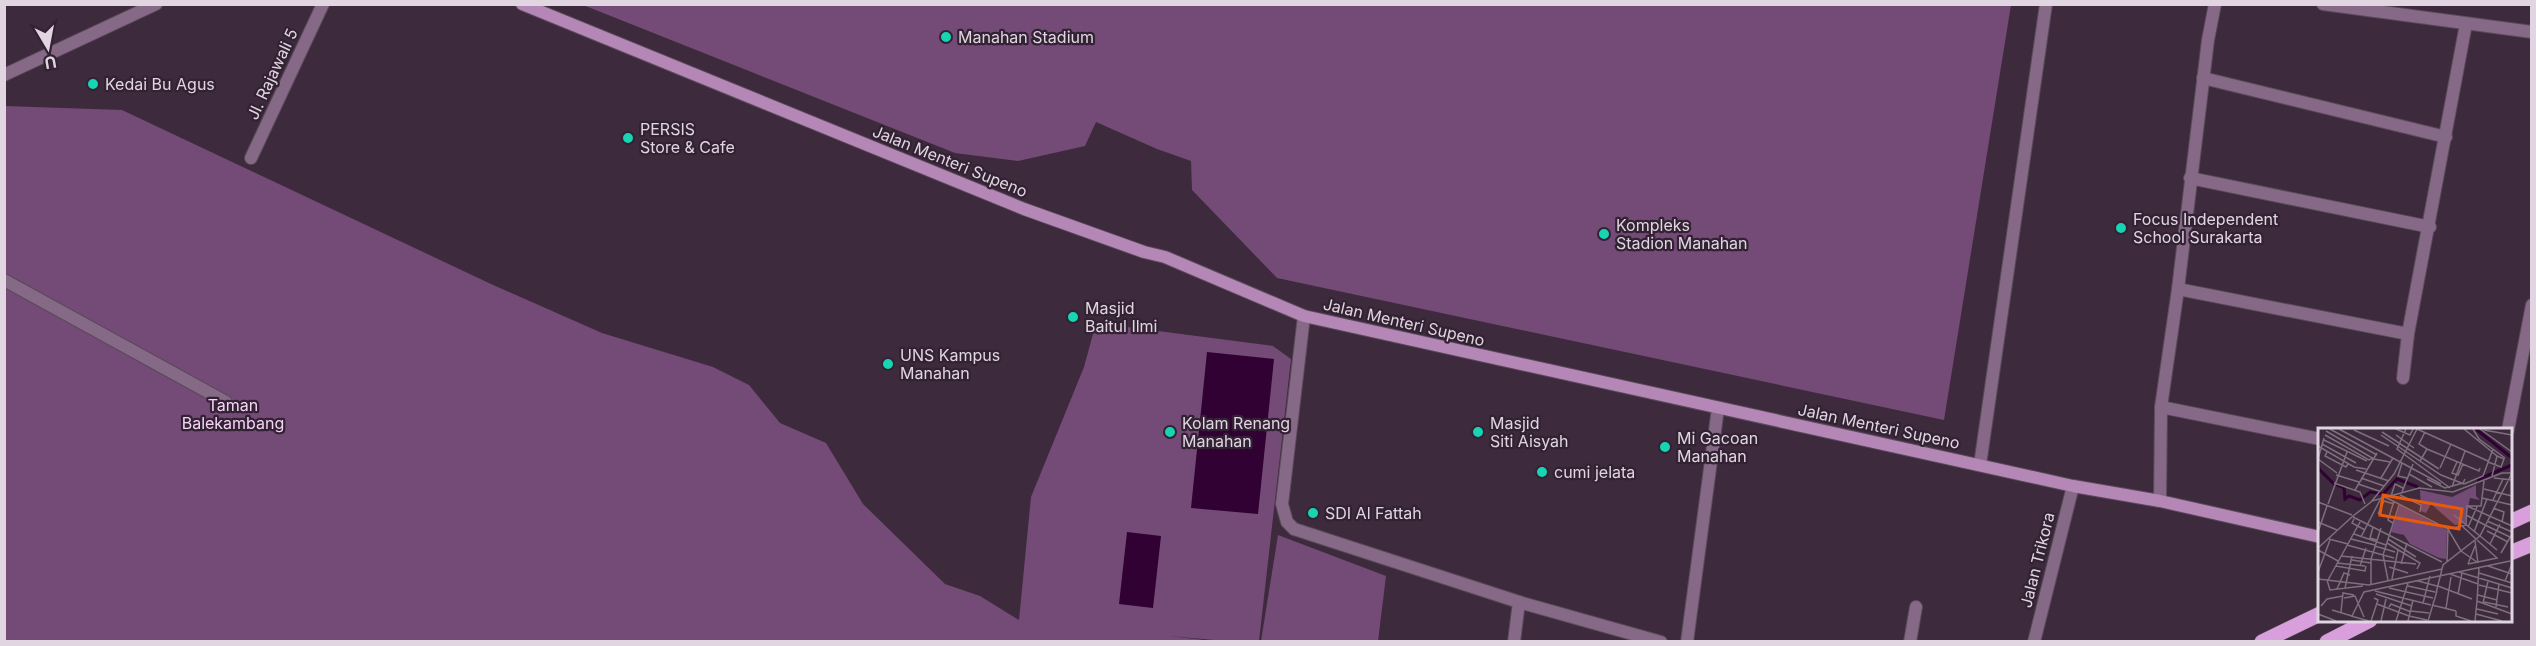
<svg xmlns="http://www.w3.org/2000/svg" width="2536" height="646" font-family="Inter,sans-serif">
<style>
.green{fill:#744a76}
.water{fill:#310134}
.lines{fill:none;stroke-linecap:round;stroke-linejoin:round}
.street-casing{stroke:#5a4a5a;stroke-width:14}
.secondary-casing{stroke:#5a4a5a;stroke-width:14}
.primary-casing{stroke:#5a4a5a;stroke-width:16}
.street{stroke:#866987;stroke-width:12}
.secondary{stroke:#b587b7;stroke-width:12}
.primary{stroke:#d99edc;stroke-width:15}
.poi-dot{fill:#17d5b3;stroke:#322233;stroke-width:2}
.labels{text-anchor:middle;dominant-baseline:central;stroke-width:4.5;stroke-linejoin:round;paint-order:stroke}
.poi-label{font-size:16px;fill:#e0d5e0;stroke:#322233;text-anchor:start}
.street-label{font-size:16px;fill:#e0d5e0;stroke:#322233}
.park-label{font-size:16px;fill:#f7d3f8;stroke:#322233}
.inset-river{fill:none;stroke:#310134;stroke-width:3}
.inset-road{fill:none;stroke:#7e6f7e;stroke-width:1.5}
.view{fill:#e8590c;fill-opacity:0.15;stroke:#e8590c;stroke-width:3}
.inset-edge{fill:none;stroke:#e0d5e0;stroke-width:3}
</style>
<rect width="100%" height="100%" fill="#3d2b3d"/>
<g class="green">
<polygon points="583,5 2011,5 1944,420 1277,278 1192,190 1191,161 1157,149 1096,122 1085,146 1018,161 955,153"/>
<polygon points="5,106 122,110 491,284 602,333 713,367 749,385 780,423 826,443 863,504 945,584 980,596 1019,620 1031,497 1084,367 1096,323 1273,346 1291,359 1259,641 1225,641 1169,636 1213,641 5,642"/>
<polygon points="1278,535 1386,576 1378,641 1261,641"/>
</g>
<g class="water">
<polygon points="1207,352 1274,359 1258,514 1191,508"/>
<polygon points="1127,532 1161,536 1153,608 1119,604"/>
</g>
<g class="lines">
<g class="street-casing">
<g id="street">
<polyline points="2323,4 2532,32"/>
<polyline points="4,75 156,4"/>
<polyline points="2203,78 2446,137"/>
<polyline points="251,158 323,4"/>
<polyline points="2190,178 2430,227"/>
<polyline points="4,280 226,402"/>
<polyline points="2178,289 2408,334"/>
<polyline points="1304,316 1282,504 1287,522 1294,529 1519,602 1661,642"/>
<polyline points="2403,378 2408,334 2466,24"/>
<polyline points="2161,407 2320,439"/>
<polyline points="2508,430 2532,305"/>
<polyline points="1980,465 2046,4"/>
<polyline points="2160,501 2161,407 2178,289 2208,40 2215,4"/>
<polyline points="1514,642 1519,602"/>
<polyline points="1687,642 1718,408"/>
<polyline points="1910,642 1916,607"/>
<polyline points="2034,642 2073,486"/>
</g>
</g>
<g class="secondary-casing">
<polyline id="secondary" points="522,4 1024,209 1144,252 1165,257 1304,316 2073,486 2160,501 2320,537"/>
</g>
<g class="primary-casing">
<g id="primary">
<polyline points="2510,522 2532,512"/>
<polyline points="2510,553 2532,544"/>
<polyline points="2262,642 2320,614"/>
<polyline points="2327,642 2370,620"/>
</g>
</g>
<use href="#street" class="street"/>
<use href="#secondary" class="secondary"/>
<use href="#primary" class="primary"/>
</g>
<g class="poi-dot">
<circle cx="946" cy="37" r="6"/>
<circle cx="93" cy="84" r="6"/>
<circle cx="628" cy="138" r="6"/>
<circle cx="2121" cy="228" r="6"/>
<circle cx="1604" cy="234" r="6"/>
<circle cx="1073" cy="317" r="6"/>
<circle cx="888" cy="364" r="6"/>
<circle cx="1170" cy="432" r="6"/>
<circle cx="1478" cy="432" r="6"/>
<circle cx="1665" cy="447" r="6"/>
<circle cx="1542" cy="472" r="6"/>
<circle cx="1313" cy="513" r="6"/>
</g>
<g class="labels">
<g class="poi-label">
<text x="958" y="37">Manahan Stadium</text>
<text x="105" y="84">Kedai Bu Agus</text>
<text x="640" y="129">PERSIS<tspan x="640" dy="18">Store &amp; Cafe</tspan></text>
<text x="2133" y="219">Focus Independent<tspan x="2133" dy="18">School Surakarta</tspan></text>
<text x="1616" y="225">Kompleks<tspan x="1616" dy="18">Stadion Manahan</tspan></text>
<text x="1085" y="308">Masjid<tspan x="1085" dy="18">Baitul Ilmi</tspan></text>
<text x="900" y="355">UNS Kampus<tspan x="900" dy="18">Manahan</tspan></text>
<text x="1182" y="423">Kolam Renang<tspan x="1182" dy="18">Manahan</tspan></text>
<text x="1490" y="423">Masjid<tspan x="1490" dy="18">Siti Aisyah</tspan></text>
<text x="1677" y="438">Mi Gacoan<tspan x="1677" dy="18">Manahan</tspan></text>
<text x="1554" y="472">cumi jelata</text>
<text x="1325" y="513">SDI Al Fattah</text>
</g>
<g class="street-label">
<text transform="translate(272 74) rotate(-65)">Jl. Rajawali 5</text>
<text transform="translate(950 161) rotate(22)">Jalan Menteri Supeno</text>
<text transform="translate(1404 322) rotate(13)">Jalan Menteri Supeno</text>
<text transform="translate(1879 426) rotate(12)">Jalan Menteri Supeno</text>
<text transform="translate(2037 560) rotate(-76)">Jalan Trikora</text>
</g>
<g class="park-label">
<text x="233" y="405">Taman<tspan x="233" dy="18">Balekambang</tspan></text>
</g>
</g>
<g transform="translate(2318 428)">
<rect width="194" height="194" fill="#3d2b3d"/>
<path d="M 158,57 L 158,68 L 162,72 L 152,70 L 147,95 L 137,97 L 113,76 L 108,85 L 103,83 L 102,62 L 134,69 ZM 82,77 L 129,102 L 128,131 L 121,130 L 92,116 L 86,107 L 73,104 Z" fill="#744a76"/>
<path class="inset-river" d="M 158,1 L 194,30M 0,33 L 1,41 L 15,55 L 26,60 L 27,71 L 31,68 L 42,72 L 52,64 L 65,66 L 79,51 L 100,59M 159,52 L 194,37"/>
<path class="inset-road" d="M 12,1 L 59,27M 21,1 L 123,56M 78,1 L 92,7 L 95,1M 88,1 L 79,21 L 132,60M 99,1 L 170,33M 146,1 L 179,28 L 174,48M 155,1 L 161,11 L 187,30M 162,1 L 194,24M 36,2 L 71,18M 166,2 L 194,7M 8,3 L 56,31 L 72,34M 64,4 L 121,41M 107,4 L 101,16 L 109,21M 7,7 L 51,32 L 55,30M 63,7 L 123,47 L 146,56M 78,7 L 96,20M 6,12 L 49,33M 4,16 L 38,35M 0,18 L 36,39 L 48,41M 9,24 L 7,28 L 28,39 L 30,36M 0,31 L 6,10M 0,31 L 19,45M 102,33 L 109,21 L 161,43 L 162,40M 139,34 L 134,45 L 140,47 L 145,36M 170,34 L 183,39 L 186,31 L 179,28M 84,35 L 80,48 L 89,50M 122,40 L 133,16M 38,42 L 71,53M 91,46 L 114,59M 18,47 L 41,54M 43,50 L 66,58M 63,50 L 75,30M 176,50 L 194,52M 109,51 L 127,60 L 145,55 L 147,51M 16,55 L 42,64 L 47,76M 40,56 L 61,63M 146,56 L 165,48 L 175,21M 134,59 L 147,23M 166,61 L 194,68M 37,62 L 59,25M 84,64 L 95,36M 82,67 L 103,77 L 102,84M 73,68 L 77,56 L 85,60M 67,69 L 130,101 L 143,123M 164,70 L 194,77M 175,72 L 185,51M 54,73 L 101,60 L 135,64 L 184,45 L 194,45 L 162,108 L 125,137 L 118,165M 0,74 L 34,87M 10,76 L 29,24M 149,78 L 194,98M 175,80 L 186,84 L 184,94M 60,86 L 66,73 L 76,76M 136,87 L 162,108M 148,87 L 167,97M 35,88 L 53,74 L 76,46 L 99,1M 35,89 L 124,134M 36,91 L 34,95 L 47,102M 169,93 L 194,104M 0,94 L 19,102M 75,95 L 70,92 L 76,73M 148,97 L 149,78 L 163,78 L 166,53M 167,97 L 194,110M 144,98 L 158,111M 55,99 L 52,110 L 59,112M 150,99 L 159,79M 169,103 L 190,114M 0,104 L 9,78M 156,104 L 169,71M 36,106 L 68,117M 162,108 L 179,122M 43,109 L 62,72M 11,111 L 30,116M 33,111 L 57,117M 70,111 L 98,129M 157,113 L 160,135M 69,115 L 102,135 L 99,141M 172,116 L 182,96M 29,117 L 76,130M 57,118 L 77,124M 0,120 L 35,88M 0,122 L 20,133M 143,123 L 159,134M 183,125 L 194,106M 23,128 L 98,136M 34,132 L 53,135M 129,133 L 130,101 L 148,97M 19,135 L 47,138M 83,136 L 89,115M 150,136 L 179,130 L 159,112M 150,136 L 157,118M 18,138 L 47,143 L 48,138M 42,138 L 48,120M 170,138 L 194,146M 71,139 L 90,145M 0,144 L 12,112M 141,144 L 194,160M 161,145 L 194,155M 132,146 L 160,156M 0,151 L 51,157 L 124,141M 74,151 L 80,122M 9,152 L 12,162 L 45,158M 10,152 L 42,94M 70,152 L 65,127 L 81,77M 100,153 L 119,158M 187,153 L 194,136M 53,156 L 53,131 L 63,100M 161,157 L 194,165M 90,158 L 117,164M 120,158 L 154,171M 27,160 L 34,128M 71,160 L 115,170M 19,161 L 26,145 L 32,147M 57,163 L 113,177M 58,166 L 94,178M 140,166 L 144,145M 160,167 L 179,172M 26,170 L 37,168 L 46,189M 159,173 L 194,186M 159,173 L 161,139M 166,174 L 190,179M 105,175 L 112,148M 165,175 L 170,153M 59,176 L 91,188M 114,177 L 138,183M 3,178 L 9,171 L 25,168M 71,179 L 73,176 L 93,184M 178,179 L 181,156M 128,180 L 133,149M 159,181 L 180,186M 14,182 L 34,188M 93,183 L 111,185M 138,183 L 138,188 L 153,193M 23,184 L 25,165 L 36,167M 0,186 L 18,193M 158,186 L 184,193M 33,188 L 51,193M 34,188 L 46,164 L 192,133M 91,188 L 109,192M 53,193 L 60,172 L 56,170M 63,193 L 68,171M 78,193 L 90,155M 90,193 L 95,172M 110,193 L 119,163M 157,193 L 159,173"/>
<path class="view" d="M 65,67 L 144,81 L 141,101 L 62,87 Z"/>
<rect width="194" height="194" class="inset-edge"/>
</g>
<rect width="2536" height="646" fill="none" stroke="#e0d5e0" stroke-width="12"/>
<g transform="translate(48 48) rotate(170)" stroke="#322233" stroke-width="4.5" paint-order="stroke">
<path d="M0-4.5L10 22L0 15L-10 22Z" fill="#e0d5e0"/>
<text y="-9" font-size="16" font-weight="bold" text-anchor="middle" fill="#e0d5e0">U</text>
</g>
</svg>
